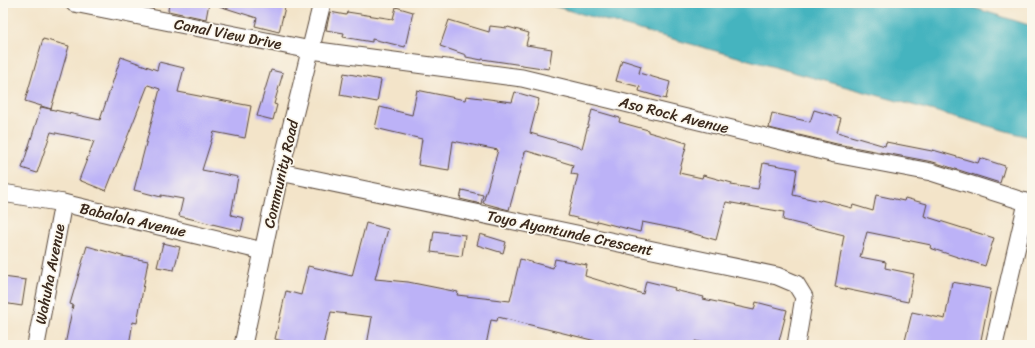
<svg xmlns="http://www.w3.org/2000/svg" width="1035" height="348" font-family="Sriracha,sans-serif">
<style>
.water{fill:#45b4bf;stroke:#406f6e}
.building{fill:#bcb2f7}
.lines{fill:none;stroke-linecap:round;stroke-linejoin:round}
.minor-casing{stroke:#574638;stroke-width:19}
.minor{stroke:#fff;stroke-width:17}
.labels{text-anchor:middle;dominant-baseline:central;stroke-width:3.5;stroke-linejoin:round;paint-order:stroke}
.street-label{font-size:15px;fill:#3b2a1e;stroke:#fbf7ec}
</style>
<rect width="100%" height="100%" fill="#fbf7ec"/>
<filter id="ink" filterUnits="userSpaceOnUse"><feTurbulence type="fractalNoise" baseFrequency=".025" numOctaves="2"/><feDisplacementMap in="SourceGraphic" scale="8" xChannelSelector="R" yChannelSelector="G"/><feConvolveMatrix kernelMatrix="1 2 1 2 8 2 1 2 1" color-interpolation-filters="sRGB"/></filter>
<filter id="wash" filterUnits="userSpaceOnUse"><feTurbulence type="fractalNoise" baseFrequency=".012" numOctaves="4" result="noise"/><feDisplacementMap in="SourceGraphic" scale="16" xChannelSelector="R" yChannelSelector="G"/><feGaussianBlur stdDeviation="0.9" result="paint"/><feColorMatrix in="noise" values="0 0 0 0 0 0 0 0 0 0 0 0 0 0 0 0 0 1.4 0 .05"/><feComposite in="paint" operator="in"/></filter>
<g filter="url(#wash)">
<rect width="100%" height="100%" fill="#f3e4c9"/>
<polygon class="water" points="542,3 958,3 1032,26 1032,138"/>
<g id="blocks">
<g class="building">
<polygon points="169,3 209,3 206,19 168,11"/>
<polygon points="219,3 286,3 279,32 255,26 257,18 219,6"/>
<polygon points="396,7 413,12 405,47 372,39 372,42 343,37 344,33 326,30 330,12 346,15 347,12 393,19"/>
<polygon points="449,20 489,32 490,26 507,28 508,27 529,33 526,45 552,49 549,69 482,59 482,60 466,57 466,55 440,46"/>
<polygon points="43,39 69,46 51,109 25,101"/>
<polygon points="121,57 157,70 159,62 184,68 178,92 251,106 245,138 214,132 202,170 238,177 231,215 244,218 241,231 179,216 183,199 161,195 161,197 134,190 160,89 148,85 106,191 79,180 94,141 51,132 37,173 22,168 41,107 100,120"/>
<polygon points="622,60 641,66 639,73 670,82 666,99 639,91 640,87 616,81"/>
<polygon points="271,70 283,73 274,104 277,105 273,120 257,116"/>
<polygon points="344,73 381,80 377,102 340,95"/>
<polygon points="417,90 465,100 466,96 512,102 515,92 539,99 530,133 582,148 592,110 620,118 619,122 648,130 648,132 687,143 679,173 702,178 703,175 732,183 731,185 758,189 763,163 797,169 793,195 820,201 821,200 852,208 853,205 873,211 876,195 904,201 905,198 927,204 924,216 994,238 985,266 930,248 931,245 867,232 860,257 886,262 885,268 914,274 908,302 835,287 844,235 783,220 784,212 726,202 716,240 677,229 642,222 640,232 597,221 597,223 568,216 578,175 571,174 573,165 527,151 525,152 509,210 498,207 483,203 498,150 453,141 449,170 418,165 422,139 375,128 380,107 412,115"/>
<polygon points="814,110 841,118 837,132 885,146 886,142 932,151 933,150 978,163 980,158 1005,166 1000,183 933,162 837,144 769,128 772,113 810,122"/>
<polygon points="462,190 483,195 481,204 460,199"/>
<polygon points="366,223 388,229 375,279 408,282 458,292 457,295 510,301 520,259 553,268 555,259 587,265 585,276 643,294 646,281 675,288 674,290 704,297 703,299 754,310 756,302 787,310 778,345 715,345 695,341 694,345 612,345 498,317 497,321 491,320 486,345 367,345 372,317 331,312 323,345 298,345 275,339 286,291 301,295 308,266 352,276"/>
<polygon points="434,231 465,235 462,256 431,252"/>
<polygon points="480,234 506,242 503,253 477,245"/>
<polygon points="163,243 180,247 174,270 157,267"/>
<polygon points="87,246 122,256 148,261 137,323 133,322 129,345 65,345 73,305 70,304"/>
<polygon points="3,277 26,280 22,306 3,303"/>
<polygon points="952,282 991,289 980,345 904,345 912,312 945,319"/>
</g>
</g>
</g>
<g filter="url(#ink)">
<use href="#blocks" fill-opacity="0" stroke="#574638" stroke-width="1"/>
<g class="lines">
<g class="minor-casing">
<g id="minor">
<polyline points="74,3 311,50 522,78 835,154 931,172 1032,204"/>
<polyline points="280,172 777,276 796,284 804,297 796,345"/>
<polyline points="3,193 63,203 263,251"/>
<polyline points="36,345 63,203"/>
<polyline points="243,345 280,172 322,3"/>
<polyline points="994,345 1027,203"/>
</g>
</g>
<use href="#minor" class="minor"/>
</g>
</g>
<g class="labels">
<g class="street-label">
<text transform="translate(228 34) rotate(11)">Canal View Drive</text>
<text transform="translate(674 115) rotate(14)">Aso Rock Avenue</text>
<text transform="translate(281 174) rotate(-77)">Community Road</text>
<text transform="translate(133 220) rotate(13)">Babalola Avenue</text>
<text transform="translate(570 233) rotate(12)">Toyo Ayantunde Crescent</text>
<text transform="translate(50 274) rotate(-79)">Wahuha Avenue</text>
</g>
</g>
<rect width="1035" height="348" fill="none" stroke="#fbf7ec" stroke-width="16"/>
</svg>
